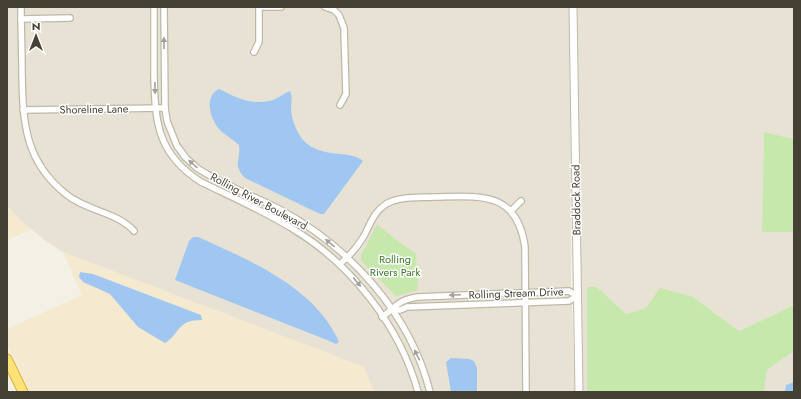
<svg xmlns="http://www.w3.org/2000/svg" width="801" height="399" font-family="Jost,sans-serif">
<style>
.residential{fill:#e7e2d3}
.commercial{fill:#f5e9cf}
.green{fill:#c7e8ac}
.water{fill:#9fc7f1}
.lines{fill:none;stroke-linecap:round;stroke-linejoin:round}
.minor-casing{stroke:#beb9a7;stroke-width:8}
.tertiary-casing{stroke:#beb9a7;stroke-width:9}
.trunk-casing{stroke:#dfb132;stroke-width:11}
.minor{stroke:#fff;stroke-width:5.5}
.tertiary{stroke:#fff;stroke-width:7}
.trunk{stroke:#ffe37a;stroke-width:9}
.oneway{fill:#a2a09a}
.labels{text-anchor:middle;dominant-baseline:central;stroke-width:3;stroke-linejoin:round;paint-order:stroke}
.street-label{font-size:11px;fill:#454034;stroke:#fff}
.park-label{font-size:11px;fill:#3d7727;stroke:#fff}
</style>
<rect width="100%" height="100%" fill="#f3f0e5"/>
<g class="residential">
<polygon points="7,7 570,7 571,282 575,392 374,392 364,367 63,252 47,242 21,221 7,206"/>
<polygon points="576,7 794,7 794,139 764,132 762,232 794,232 794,305 739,331 693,297 626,314 597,287 587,287 587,392 582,392"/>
<polygon points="794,351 794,392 764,392 767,370"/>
</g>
<g class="commercial">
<polygon points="7,206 21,221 31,230 7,240"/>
<polygon points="63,252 364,367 374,392 30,392 7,345 7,329 82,295"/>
</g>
<g class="green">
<polygon points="764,132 794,139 794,232 762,232"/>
<polygon points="377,225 416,254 418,290 396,296 361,261 361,255"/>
<polygon points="587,287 597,287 626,314 646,308 660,288 693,297 739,331 794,305 794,351 767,370 764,392 587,392"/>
</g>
<g class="water">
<path d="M 219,89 C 237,98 252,106 273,100 C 279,98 284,93 290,91 C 293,97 291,102 291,109 C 291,118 297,133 303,140 C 322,160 350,149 363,161 L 324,214 L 320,214 L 245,178 C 232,164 241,160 239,145 C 234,140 227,136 222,132 C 210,121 203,97 219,89 Z"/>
<path d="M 193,237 L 198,237 C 249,260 315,287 339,342 L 336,344 L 327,340 L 175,280 L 189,241 Z"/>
<path d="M 80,272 L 93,274 L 201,315 L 202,320 C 176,320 181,333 165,343 L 138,327 L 110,294 L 83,282 L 79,277 Z"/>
<polygon points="451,358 469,359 474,361 477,368 477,392 451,392 446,362"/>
<polygon points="794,382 794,392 785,392 786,385"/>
</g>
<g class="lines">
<g class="minor-casing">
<g id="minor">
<path d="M 21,7 C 21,29 22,52 22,74 C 23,124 25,162 67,195 C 87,211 117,212 134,231"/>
<path d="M 154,7 C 154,29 154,52 154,74 C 155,122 157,154 201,182 C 232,197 264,211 293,229 C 351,264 400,326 418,392"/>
<path d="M 164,7 L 165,108 L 167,121 L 177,146 L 186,158 L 197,168 C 223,185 252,195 279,209 C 350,247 410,313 430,392"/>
<polyline points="259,7 281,7"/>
<polyline points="325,7 334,10 339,15 344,28 346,94 340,105"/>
<polyline points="21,19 70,18"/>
<polyline points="254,52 259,42 259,7"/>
<polyline points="23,110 165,108"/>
<polyline points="511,211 521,201"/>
<path d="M 340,264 C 348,257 356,249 362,239 C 370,227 372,213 386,204 C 400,196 418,198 434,197 C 479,196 517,190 525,247 L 526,392"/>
<path d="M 382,317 C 398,306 396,301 417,297 L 569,291 L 577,296 L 569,301 L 407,307 L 400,310 L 393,310"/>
</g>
</g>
<g class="tertiary-casing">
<polyline id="tertiary" points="573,7 579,392"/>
</g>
<g class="trunk-casing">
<polyline id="trunk" points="7,359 23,392"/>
</g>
<use href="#minor" class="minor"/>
<use href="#tertiary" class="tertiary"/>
<use href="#trunk" class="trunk"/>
</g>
<defs><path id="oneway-solid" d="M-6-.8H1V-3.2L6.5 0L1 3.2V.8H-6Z"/></defs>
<g class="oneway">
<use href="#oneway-solid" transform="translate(164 43) rotate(-91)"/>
<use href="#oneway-solid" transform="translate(155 88) rotate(89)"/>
<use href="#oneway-solid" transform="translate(193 164) rotate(-139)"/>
<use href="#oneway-solid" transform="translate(330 243) rotate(-140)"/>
<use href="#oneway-solid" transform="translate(357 282) rotate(50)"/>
<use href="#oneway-solid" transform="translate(455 295) rotate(178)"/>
<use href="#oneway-solid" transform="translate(417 355) rotate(-116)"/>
</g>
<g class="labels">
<g class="street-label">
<text transform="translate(94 109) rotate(-1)">Shoreline Lane</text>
<text transform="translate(576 200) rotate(-91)">Braddock Road</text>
<text transform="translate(259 201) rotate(28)">Rolling River Boulevard</text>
<text transform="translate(516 293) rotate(-2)">Rolling Stream Drive</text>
</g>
<g class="park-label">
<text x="395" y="259">Rolling<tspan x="395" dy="13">Rivers Park</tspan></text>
</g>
</g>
<rect width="801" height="399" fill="none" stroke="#454034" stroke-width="16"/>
<g transform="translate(36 36)" stroke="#ffffff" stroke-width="3" paint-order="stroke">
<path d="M0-3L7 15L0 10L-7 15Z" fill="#454034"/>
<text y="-6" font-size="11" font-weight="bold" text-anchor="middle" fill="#454034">N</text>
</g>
</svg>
